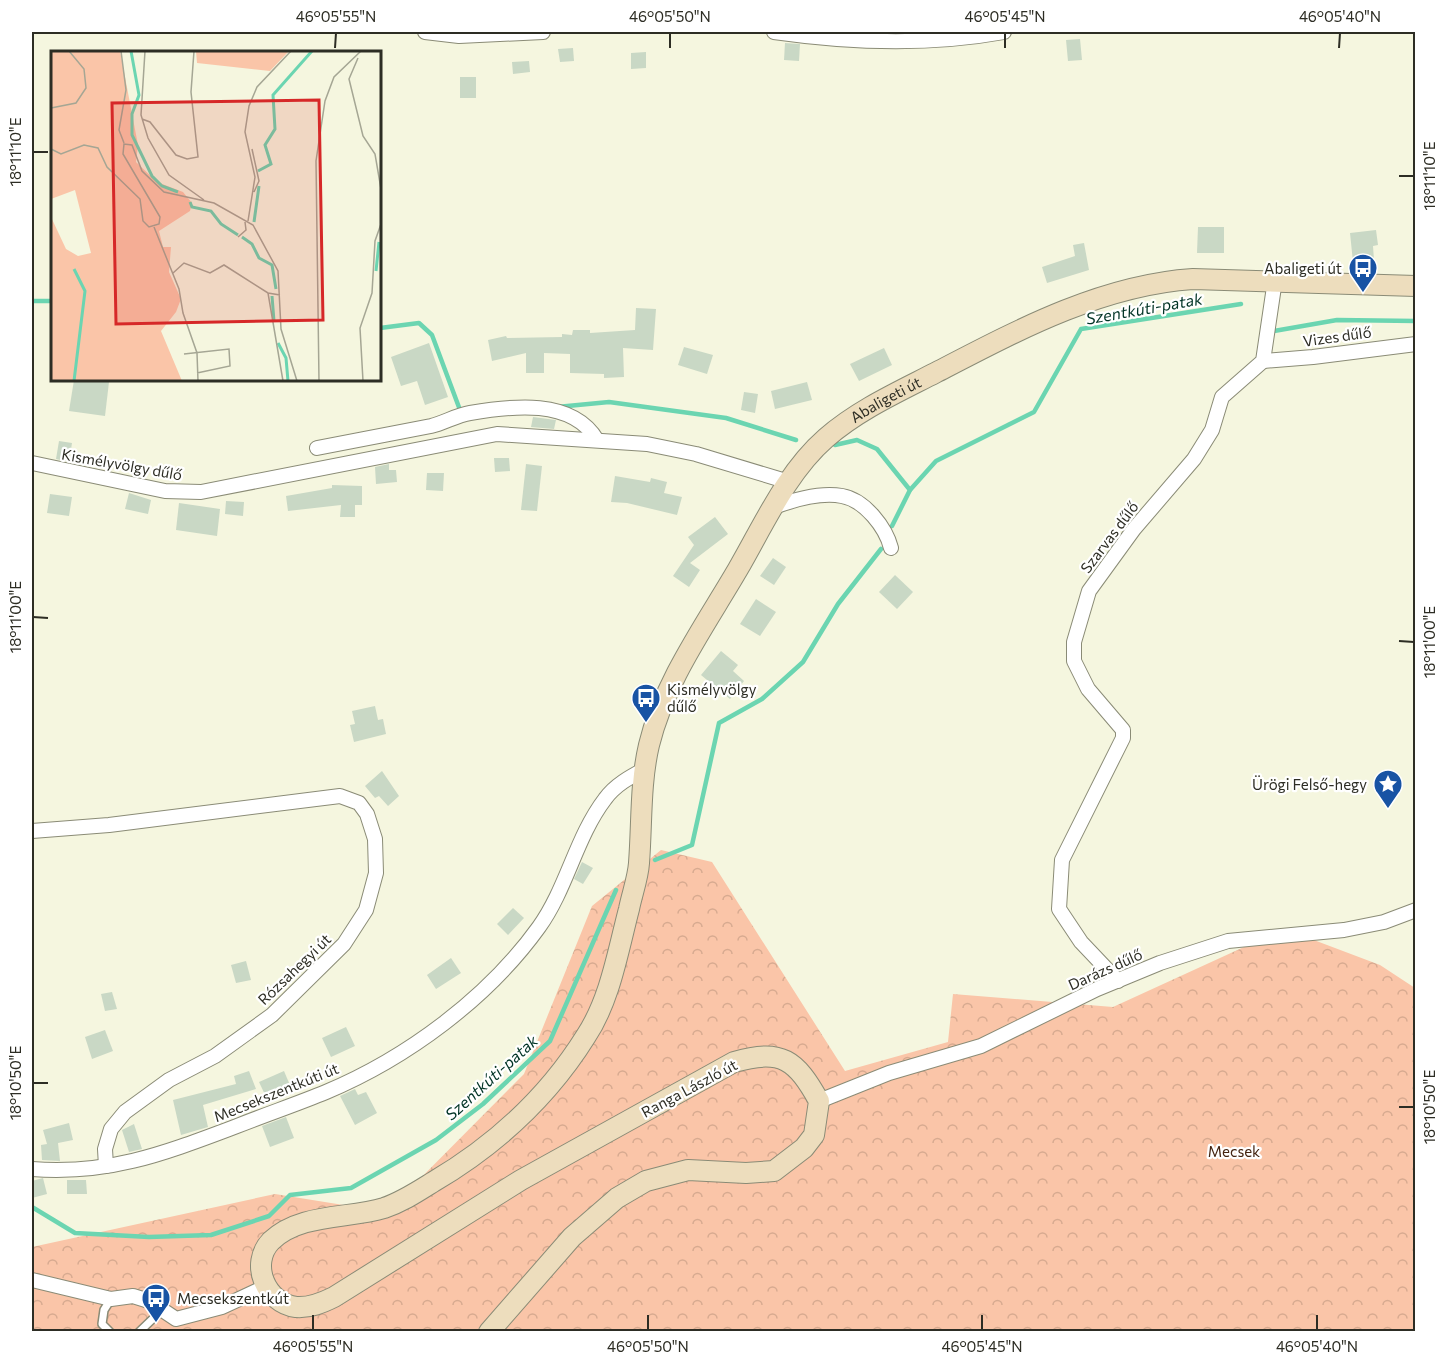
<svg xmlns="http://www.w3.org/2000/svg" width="1447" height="1363" font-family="Commissioner,sans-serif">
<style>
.forest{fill:url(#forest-crowns)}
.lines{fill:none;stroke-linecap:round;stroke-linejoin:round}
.stream{stroke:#6bd5b1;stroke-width:4.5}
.building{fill:#c9d8c5}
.lane-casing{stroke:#8a8b76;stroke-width:10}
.street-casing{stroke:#8a8b76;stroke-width:16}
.secondary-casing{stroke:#8a8b76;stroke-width:22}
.lane{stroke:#fff;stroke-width:7}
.street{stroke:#fff;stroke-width:14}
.secondary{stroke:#edddbd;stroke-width:20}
.ticks{fill:none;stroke:#2d2d24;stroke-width:2}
.labels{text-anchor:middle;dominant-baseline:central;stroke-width:4.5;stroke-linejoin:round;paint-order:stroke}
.poi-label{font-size:15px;fill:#2d2d24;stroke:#fff;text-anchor:end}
.street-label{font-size:15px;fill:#2d2d24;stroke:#fff}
.park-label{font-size:15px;fill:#442411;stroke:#fff}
.water-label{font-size:16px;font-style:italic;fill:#003325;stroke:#fff}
.inset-river{fill:none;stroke:#6bd5b1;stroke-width:3}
.inset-road{fill:none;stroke:#a5a694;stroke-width:1.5}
.view{fill:#d62828;fill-opacity:0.15;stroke:#d62828;stroke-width:3}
.inset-edge{fill:none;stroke:#2d2d24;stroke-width:3}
.neatline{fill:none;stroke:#2d2d24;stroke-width:2}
.ticks-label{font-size:15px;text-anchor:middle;fill:#2d2d24}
</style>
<defs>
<pattern id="forest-crowns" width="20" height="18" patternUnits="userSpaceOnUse" patternTransform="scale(1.5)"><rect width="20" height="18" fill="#fac5a8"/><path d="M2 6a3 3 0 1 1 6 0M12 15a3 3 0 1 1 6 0" fill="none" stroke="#d7aa90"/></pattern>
</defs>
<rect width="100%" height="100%" fill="#f5f6df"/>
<polygon class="forest" points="661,850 712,862 845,1071 948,1042 953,994 1113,1007 1268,936 1290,931 1380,965 1415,988 1415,1331 32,1331 32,1247 275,1194 387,1212 524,1074 592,906"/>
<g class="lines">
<g class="stream">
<polyline points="32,301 52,301"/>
<polyline points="380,328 419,323 432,335 460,410 463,410"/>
<polyline points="1274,331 1337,320 1416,321"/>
<polyline points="557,407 609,402 726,418 796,440"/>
<polyline points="835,445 857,440 877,449 910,490"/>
<polyline points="892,526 910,490 936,461 1034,412 1081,329 1241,304"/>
<polyline points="655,860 692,845 719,723 762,699 803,662 838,604 881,549"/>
<polyline points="32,1207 75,1233 149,1237 211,1235 269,1216 290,1195 351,1188 436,1140 483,1104 550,1041 616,890"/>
</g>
</g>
<g class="building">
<polygon points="1080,39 1082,60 1068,61 1066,40"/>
<polygon points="785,43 800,44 799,61 784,60"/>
<polygon points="573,48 574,61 560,62 558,49"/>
<polygon points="646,52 646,68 631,69 631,53"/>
<polygon points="529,61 530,72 513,74 512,62"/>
<rect x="460" y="77" width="16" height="21"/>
<polygon points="1198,227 1224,227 1224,253 1197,253"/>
<polygon points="1376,230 1378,245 1373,246 1374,260 1353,262 1350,233"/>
<polygon points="1084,243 1089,270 1047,283 1042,267 1075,256 1073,245"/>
<polygon points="636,308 656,309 653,350 623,348 624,377 604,378 604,374 570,373 570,354 544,353 544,373 526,373 526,353 492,361 488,340 506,336 507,338 562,337 562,334 572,335 573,330 590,330 590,333 635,330"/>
<polygon points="429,343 448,397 425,405 417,381 401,386 391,357"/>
<polygon points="684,347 713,355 707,374 678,365"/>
<polygon points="884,348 892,365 859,381 850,364"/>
<polygon points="74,380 109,382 105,416 69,411"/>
<polygon points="807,382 812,400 775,409 771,391"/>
<polygon points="744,392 758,394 755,413 741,410"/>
<polygon points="533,417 556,420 554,429 531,427"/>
<polygon points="59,441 72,443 69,462 56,459"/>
<polygon points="494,458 509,458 510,471 495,472"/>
<polygon points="389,464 389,470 396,470 397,482 376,484 375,467"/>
<polygon points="526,464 542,466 537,511 521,510"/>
<polygon points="427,473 444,473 443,491 426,490"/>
<polygon points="615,476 650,482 651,478 667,482 664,493 682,497 677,515 627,503 611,502"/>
<polygon points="332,485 362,486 362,505 355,505 355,517 340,517 341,505 288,511 286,496 332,488"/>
<polygon points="129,493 151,500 148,514 125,509"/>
<polygon points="50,494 72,497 69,516 47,513"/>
<polygon points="226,501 244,502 243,516 225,514"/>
<polygon points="179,503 220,509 217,536 176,530"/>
<polygon points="715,517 728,534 690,563 700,570 689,587 673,576 694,545 688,537"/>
<polygon points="773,558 786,567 774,585 760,576"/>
<polygon points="895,575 913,592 897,609 879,592"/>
<polygon points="756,599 776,612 760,636 740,624"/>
<polygon points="721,651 738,665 733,671 744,681 730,699 701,675"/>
<polygon points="375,706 378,720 383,719 386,734 354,742 350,725 355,724 352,711"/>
<polygon points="382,771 399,796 388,806 379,796 375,798 365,786"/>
<polygon points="582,862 593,868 583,884 574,879"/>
<polygon points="513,908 524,918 508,935 497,924"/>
<polygon points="451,958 461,973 436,989 427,975"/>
<polygon points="246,961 251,980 236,983 231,965"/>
<polygon points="112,992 117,1009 105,1011 101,994"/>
<polygon points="346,1027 355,1046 331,1057 322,1038"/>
<polygon points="105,1030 113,1051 92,1059 85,1037"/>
<polygon points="249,1071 256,1089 203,1105 208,1127 181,1135 173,1100 236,1084 234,1076"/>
<polygon points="284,1071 292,1090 268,1101 259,1082"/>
<polygon points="355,1089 358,1095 366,1092 377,1113 355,1125 340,1096"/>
<polygon points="286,1117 294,1138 270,1147 262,1126"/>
<polygon points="69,1123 73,1140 58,1143 60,1161 42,1160 41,1145 47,1144 43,1130"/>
<polygon points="134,1124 142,1149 129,1152 122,1130"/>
<polygon points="43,1178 47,1194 32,1198 32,1181"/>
<polygon points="67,1180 86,1180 87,1194 67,1194"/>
</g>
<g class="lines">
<g class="lane-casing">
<g id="lane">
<polyline points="110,1332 102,1324 104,1310 111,1299"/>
<polyline points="139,1332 163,1309"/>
</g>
</g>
<g class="street-casing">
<g id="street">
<polyline points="425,32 459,36 543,32"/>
<path d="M 774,32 C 851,43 927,46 1004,32"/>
<polyline points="1263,361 1313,357 1416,344"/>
<path d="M 317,448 C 355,441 393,433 431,426 C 444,423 457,415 470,413 C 511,406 572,398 597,440"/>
<polyline points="32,463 165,491 201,492 497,434 647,444 696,454 789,482"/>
<path d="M 774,507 C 793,500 821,492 842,496 C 865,500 886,528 891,548"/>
<polyline points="32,831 109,825 340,796 359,803 367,814 375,839 376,873 366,910 344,944 272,1015 215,1056 169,1080 125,1112 111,1129 105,1149 106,1166"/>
<polyline points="1118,981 1081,942 1059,909 1062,860 1123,738 1123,730 1088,689 1074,661 1074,642 1089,591 1134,529 1194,459 1212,430 1222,397 1263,361 1275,280"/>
<polyline points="819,1101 889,1073 981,1046 1097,989 1160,963 1228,941 1344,930 1384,922 1416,910"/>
<path d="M 32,1169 C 110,1175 165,1153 237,1126 C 267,1114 297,1104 326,1092 C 407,1058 488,998 539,927 C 567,888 576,837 605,799 C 615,785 630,777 645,769"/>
<polyline points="32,1280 111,1299 133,1296 149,1301 176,1319 222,1307 265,1287"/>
</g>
</g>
<g class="secondary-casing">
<g id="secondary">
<path id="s1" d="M 489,1332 L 572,1237 L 617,1198 L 646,1181 L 688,1170 L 746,1173 L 774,1171 L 804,1148 L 814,1135 L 819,1101 C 796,1060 782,1048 734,1062 L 521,1180 L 334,1297 C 322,1303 310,1308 296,1307 C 266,1303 249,1264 271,1241 C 300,1213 348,1219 384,1208 C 402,1202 417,1192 433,1182 C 494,1146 548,1097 586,1036 C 610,1000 618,951 629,909 C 632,894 638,878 639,863 C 642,824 640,783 649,745 C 664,682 706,624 738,569 C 764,524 787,472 826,438 C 858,410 898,392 935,373 C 1016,331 1101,285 1193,279 L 1416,286"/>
</g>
</g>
<use href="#lane" class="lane"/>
<use href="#street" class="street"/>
<use href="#secondary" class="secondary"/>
</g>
<path class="ticks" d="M 335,48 L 336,33M 670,48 L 670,33M 1005,48 L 1005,33M 1339,48 L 1340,33M 33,152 L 48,152M 1399,176 L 1414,176M 33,617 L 48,618M 1399,641 L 1414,642M 33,1083 L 48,1083M 1399,1107 L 1414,1107M 313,1330 L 313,1315M 648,1330 L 648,1315M 982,1330 L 982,1315M 1317,1330 L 1317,1315"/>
<defs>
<g id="bus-pin" transform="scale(1.5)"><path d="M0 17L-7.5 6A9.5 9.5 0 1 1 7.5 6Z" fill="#1853a4" stroke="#fff"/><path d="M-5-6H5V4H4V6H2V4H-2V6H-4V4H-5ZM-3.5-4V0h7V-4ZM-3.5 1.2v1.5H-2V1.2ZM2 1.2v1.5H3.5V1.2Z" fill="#fff"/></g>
<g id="sight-pin" transform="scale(1.5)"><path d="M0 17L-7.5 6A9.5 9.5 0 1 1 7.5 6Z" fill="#1853a4" stroke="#fff"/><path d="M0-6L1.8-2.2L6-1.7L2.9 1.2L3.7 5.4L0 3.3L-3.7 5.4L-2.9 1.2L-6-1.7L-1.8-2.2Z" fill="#fff"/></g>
</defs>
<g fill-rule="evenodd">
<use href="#bus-pin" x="1363" y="268"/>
<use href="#bus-pin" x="646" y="698"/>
<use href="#sight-pin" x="1388" y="784"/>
<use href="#bus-pin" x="156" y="1298"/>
</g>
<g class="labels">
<g class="poi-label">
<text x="1342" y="268">Abaligeti út</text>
<text x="667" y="689" text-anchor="start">Kismélyvölgy<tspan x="667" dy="17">dűlő</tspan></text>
<text x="1367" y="784">Ürögi Felső-hegy</text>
<text x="177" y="1298" text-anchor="start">Mecsekszentkút</text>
</g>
<g class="street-label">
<text transform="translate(1337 336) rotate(-8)">Vizes dűlő</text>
<text stroke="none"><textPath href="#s1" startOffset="2250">Abaligeti út</textPath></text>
<text transform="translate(122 464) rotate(10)">Kismélyvölgy dűlő</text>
<text transform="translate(1109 537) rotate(-53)">Szarvas dűlő</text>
<text transform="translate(294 969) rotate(-44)">Rózsahegyi út</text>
<text transform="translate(1105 969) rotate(-24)">Darázs dűlő</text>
<text transform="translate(689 1088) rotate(-28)">Ranga László út</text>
<text transform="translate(276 1092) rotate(-22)">Mecsekszentkúti út</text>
</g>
<g class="park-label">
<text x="1234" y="1151">Mecsek</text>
</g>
<g class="water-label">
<text transform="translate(1144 308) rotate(-10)">Szentkúti-patak</text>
<text transform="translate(491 1077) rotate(-42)">Szentkúti-patak</text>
</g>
</g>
<g transform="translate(51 51)">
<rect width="330" height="330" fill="#f5f6df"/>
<path d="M 0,0 L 69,0 L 87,94 L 85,111 L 106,131 L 132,141 L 141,152 L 139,160 L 108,180 L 112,196 L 120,196 L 118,221 L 130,248 L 125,261 L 110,280 L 131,330 L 0,330 L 0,166 L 15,198 L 27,205 L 40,202 L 24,139 L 0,148 ZM 145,0 L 238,0 L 219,20 L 146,12 Z" fill="#fac5a8"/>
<path class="inset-river" d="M 80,0 L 88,44 L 81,63 L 81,84 L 101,125 L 111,135 L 127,141M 207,120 L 220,113 L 214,94 L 224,78 L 222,44 L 261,0M 139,151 L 141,156 L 160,160 L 170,173 L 187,184M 203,171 L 208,135M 191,186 L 201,193 L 208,207 L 221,214 L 225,238M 325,220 L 328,191M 221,245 L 223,270M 227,292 L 235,307 L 237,330M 23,330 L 34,240 L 23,218"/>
<path class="inset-road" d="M 70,0 L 75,39 L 68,79 L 73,92M 94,0 L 90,64 L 97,87 L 118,124 L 153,149M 307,7 L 298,28 L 312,85 L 324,103 L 330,138M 0,57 L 25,52 L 35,37 L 33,18 L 18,0M 91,68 L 99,71 L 125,104 L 136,108 L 147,106 L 140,41 L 143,0M 0,98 L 10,103 L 33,94 L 47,97 L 56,116 L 89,148 L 92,170 L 98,176 L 108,173 L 109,166 L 72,103 L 73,93 L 81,94 L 91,120 L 113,141 L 163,152 L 202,174 L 227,220 L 230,278 L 246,330M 201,98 L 208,130 L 203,141M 197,170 L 204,126 L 194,81 L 198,55 L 206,36 L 240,0M 103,176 L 128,238 L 132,262 L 146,302 L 147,330M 187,186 L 195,179 L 194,171M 122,222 L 133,212 L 159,222 L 173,214 L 217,242 L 229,244M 217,242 L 232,330M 133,303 L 178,298 L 179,315 L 146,322M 268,330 L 265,110 L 274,50 L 283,26 L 310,0M 312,330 L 309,277 L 321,242 L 324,190 L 330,173"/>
<path class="view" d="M 268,49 L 272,269 L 65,273 L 61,52 Z"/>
<rect width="330" height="330" class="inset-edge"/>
</g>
<rect width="1447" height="1363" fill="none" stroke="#ffffff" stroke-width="66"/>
<rect x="33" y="33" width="1381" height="1297" class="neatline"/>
<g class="ticks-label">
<text x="336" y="22">46°05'55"N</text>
<text x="670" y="22">46°05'50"N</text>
<text x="1005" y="22">46°05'45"N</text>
<text x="1340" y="22">46°05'40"N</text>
<text transform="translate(16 152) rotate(-90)" y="5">18°11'10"E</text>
<text transform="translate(1430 176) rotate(-90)" y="5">18°11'10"E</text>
<text transform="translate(16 617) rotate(-90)" y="5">18°11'00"E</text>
<text transform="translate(1430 642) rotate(-90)" y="5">18°11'00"E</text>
<text transform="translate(16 1083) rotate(-90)" y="5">18°10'50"E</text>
<text transform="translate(1430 1107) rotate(-90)" y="5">18°10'50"E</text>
<text x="313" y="1352">46°05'55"N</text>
<text x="648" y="1352">46°05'50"N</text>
<text x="982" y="1352">46°05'45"N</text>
<text x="1317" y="1352">46°05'40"N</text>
</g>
</svg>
